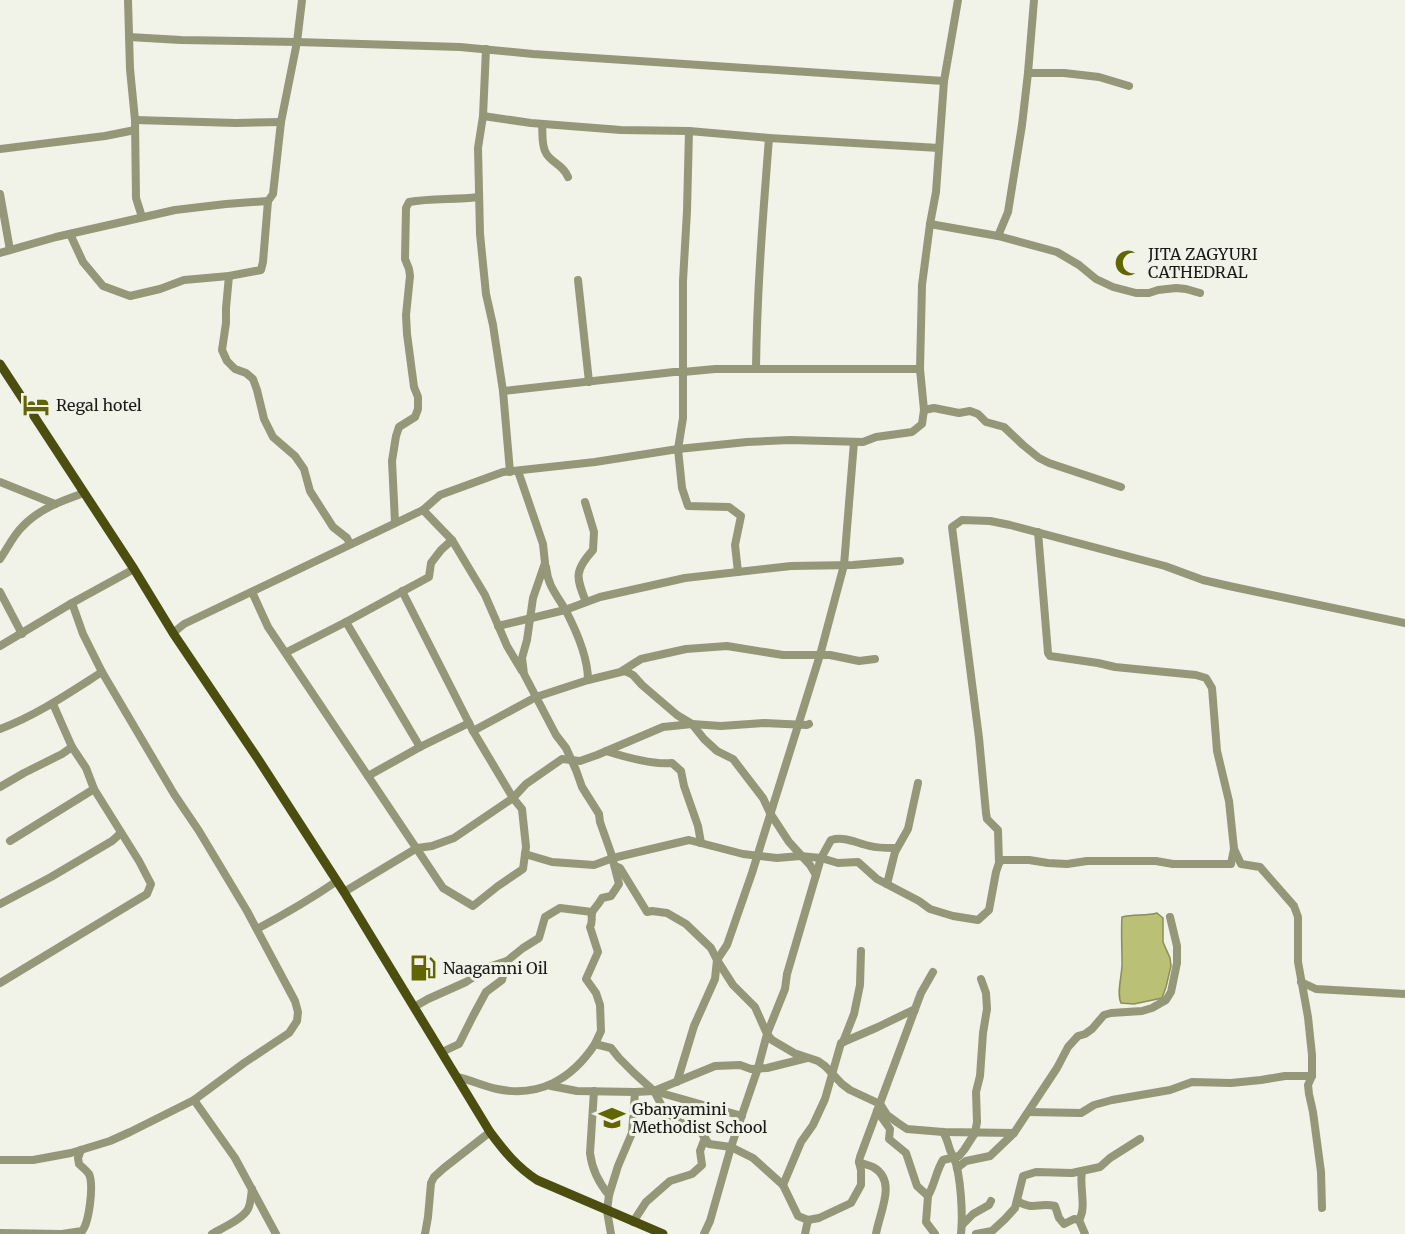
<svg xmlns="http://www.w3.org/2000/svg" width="1405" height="1234" font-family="Merriweather,serif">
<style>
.water{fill:#bac075;stroke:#8a8e59;stroke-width:1.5}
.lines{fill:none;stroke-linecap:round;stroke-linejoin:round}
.minor{stroke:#949778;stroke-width:8}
.major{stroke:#4b4e0e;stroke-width:9}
.labels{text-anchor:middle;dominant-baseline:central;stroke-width:6;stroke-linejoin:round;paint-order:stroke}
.poi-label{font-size:16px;fill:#1a1b17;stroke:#f1f2e8;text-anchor:start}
</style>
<rect width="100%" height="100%" fill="#f1f2e8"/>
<path class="water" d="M 1157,913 L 1163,918 L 1163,942 L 1170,958 L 1171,966 L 1166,987 L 1162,998 L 1134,1004 L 1121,1003 C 1116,992 1123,973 1122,961 C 1122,946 1121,932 1122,917 C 1134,914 1146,916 1157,913 Z"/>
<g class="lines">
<g class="minor">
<polyline points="128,0 130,69 135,120 136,198 142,217"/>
<polyline points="302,0 297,42 460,47 533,54 944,81"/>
<polyline points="486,49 483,116 478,148 480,234 486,294 493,325 503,391 510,472"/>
<polyline points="1028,73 1064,73 1099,77 1129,86"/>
<polyline points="483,116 531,123 621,130 689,131 769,138 939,148"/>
<polyline points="135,120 236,123 281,122"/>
<path d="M 542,124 C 543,133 541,145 546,153 C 551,163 563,164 568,177"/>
<polyline points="689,131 687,211 683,281 683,418 678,449 682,488 688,506 729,507 741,516 735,545 738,572"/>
<polyline points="0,149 105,136 135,130"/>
<polyline points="0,194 10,250"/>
<polyline points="930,224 998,236 1057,252 1079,265 1096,279 1113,287 1136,293 1149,293 1158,290 1176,288 1186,289 1200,293"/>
<polyline points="70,234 83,262 103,286 130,296 160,289 184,280 229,276 261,270 263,262 268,201 273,194 281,122 297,42 181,40 129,37"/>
<polyline points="998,236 1008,212 1022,125 1028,73 1034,0"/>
<polyline points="0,253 56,237 175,210 226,204 268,201"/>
<polyline points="229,276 226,308 226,323 222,350 227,361 235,369 246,373 253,379 257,390 264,419 273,437 295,456 304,469 310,491 333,527 347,538 350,544"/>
<polyline points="578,280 589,382"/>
<path d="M 756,368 C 757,290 763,215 769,138"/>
<polyline points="503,391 674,372 683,372 715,369 920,369"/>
<polyline points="924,410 934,408 959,413 970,411 978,414 986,422 1004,427 1023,445 1039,458 1049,463 1121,487"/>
<path d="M 518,471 L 543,544 L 545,563 L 533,598 L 527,640 L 522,658 L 524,674 L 556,735 L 566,748 L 576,770 L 582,787 L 599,814 L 600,822 L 611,853 L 619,884 L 611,896 L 602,898 C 600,903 593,909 592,913 C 591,919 593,922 590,927 L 598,952 L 586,979 L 596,993 L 600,1005 L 601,1031 L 595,1044"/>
<polyline points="0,482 55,504"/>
<path d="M 585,502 L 594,532 L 593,550 C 574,571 576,577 586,602"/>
<polyline points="423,510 452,540 485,595 507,646 522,671"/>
<path d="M 395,522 L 392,461 L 396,436 L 399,427 L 415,417 L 418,409 L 418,397 L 414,387 L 407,334 L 406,315 L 410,276 L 409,269 L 405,259 L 406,208 L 409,202 C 432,198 455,200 478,197"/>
<polyline points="1038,532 1048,653 1050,656 1098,663 1115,667 1196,675 1206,678 1212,688 1217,751 1229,801 1234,849 1241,864 1260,867 1294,906 1298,917 1298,962 1308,1017 1312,1055 1312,1076"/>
<path d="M 0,559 C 7,549 13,536 22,527 C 39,509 61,501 84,493"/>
<path d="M 546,567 C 548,586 556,594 565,609 C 576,630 588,657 588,680 L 625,671 L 633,675 L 642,685 L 677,715 L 692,724 L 704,739 L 717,751 L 733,759 L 763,798 L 770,813 L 789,842 L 810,865 L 816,875"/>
<polyline points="0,592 22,634"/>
<polyline points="252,592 268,627 443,888 473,906 498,886 523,869 526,847 522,809 513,798 473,731 402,591"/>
<polyline points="346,622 420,747"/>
<polyline points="498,626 565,610 600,597 685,578 791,566 853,565 900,561"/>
<polyline points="173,633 184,624 423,510 440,495 503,472 595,462 678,449 747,442 790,440 863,442 876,437 912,432 922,424 924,410 920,369 922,285 930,224 936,192 944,81 958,0"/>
<polyline points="0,646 72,603 134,569"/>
<polyline points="287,652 346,622 429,577 431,563 441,550 452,540"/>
<polyline points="622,671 641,659 686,649 727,646 783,655 830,655 859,661 875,659"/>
<path d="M 0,729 C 37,715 69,693 102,672"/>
<polyline points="473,731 536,697 588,680"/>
<path d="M 606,751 C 625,757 652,765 672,763 L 681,771 L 684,786 L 698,826 L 701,843"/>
<polyline points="368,776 420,747 469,723"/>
<polyline points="0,787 24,773 62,754 72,747"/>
<polyline points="10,841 94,789"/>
<polyline points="525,854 552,862 594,865 613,858 689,840 743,854 777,858 800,856 821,858 838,863 858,862 877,879 919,901 930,909 953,916 978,920 989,910 996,872 999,863 1002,860 1029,860 1048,863 1067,864 1087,861 1156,861 1173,864 1231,864 1234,849"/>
<polyline points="999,863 998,830 987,819 986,813 979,738 952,527 962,520 990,521 1010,525 1165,566 1203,580 1229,586 1405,623"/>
<polyline points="615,866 620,868 647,912 652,911 667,913 686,924 711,948 717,960 733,985 755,1007 767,1034 772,1040 794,1053 818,1061 825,1066 842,1084 850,1090 880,1104 887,1115 898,1123 907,1129 943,1132 1014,1133"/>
<polyline points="887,884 895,852 908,829 918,783"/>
<polyline points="344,892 417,848 432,846 454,838 513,798 526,784 562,759 580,761 597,755 663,727 692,724 721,726 764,723 807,725 809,724"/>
<polyline points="0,904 51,877 112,841 121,833"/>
<path d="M 257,929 C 285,914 311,899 337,881"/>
<polyline points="1301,982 1316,989 1405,994"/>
<polyline points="0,983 147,894 151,884 139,861 94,789 86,768 72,747 53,704"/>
<polyline points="414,1007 428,999 466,982 491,966 507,961 523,948 539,938 545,917 560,908 592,912"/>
<polyline points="843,1042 854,1014 860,985 861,951"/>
<polyline points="442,1052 459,1044 473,1016 486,992 502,980 507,961"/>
<path d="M 457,1077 C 471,1080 483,1086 497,1089 C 539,1098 572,1079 595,1044 L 611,1048 L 619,1058 L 634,1073 L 654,1091 L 664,1110 L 679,1122 L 698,1128 L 709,1144 L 731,1147 L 753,1158 L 783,1185 L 798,1216 L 808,1220 L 819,1218 L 851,1203 L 861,1185 L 861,1170 L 859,1162"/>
<polyline points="677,1082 694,1026 715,979 717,960 727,945 752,873 820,655 844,565 854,442"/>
<polyline points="551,1086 577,1091 635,1092 654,1091 715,1066 740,1065 751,1069 767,1068 807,1058"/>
<path d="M 594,1091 L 590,1153 C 592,1170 598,1182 609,1195"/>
<polyline points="654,1091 742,1116"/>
<polyline points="194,1100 235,1158 276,1234"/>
<polyline points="877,1111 890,1129 889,1139 906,1153 917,1186 928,1196 926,1222 935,1234"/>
<polyline points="1029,1112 1081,1113 1094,1105 1112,1100 1170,1090 1192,1082 1231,1083 1261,1080 1285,1076 1312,1076 1308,1085 1309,1094 1313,1112 1321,1172 1322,1208"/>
<path d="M 943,1132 C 947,1138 948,1144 950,1150 C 951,1153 953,1155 954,1158 C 961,1175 963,1216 961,1234"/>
<polyline points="0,1160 33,1160 71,1153 110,1141 130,1132 194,1100 244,1063 289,1033 297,1021 298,1012 295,1001 247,911 199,831 174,794 102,672 83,634 72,603"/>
<polyline points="957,1168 966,1161 990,1156 1014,1133 1057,1068 1068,1047 1078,1036 1085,1034 1092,1029 1104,1015 1111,1013 1142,1011 1152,1008 1166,1000 1171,992 1177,963 1177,946 1170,917"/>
<polyline points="783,1185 801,1142 813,1125 825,1099 841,1043 878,1027 915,1009"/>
<path d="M 928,1196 C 935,1184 936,1171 943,1160 L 959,1156 L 964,1150 L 975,1133 L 977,1122 L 976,1092 L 980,1076 L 983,1033 L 987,1009 L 986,993 L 981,979"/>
<path d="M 1017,1201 C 1033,1211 1039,1202 1055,1206 L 1059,1218 L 1064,1224 L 1074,1219 L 1079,1220 L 1085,1234"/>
<path d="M 1079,1220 C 1087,1207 1079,1187 1082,1171"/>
<polyline points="633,1222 646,1202 670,1181 692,1174 702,1165 700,1151 705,1138"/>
<polyline points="962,1225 973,1214 989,1205 991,1201"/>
<path d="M 0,1233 L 62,1234 L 82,1231 C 89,1223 94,1185 89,1174 C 87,1171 82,1167 79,1164 L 78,1158 L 81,1150"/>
<path d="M 212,1234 C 222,1228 243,1219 248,1209 C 251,1203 251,1195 252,1189"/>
<polyline points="425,1234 428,1217 431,1183 434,1177 444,1168 490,1132"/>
<polyline points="611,1234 607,1211 609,1195 618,1166 632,1133 635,1092"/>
<path d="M 704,1234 L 710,1221 L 731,1147 L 758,1068 L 767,1034 L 785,989 L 787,974 L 821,858 L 831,840 C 845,836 856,843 870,846 C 877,848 886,848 894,848"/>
<polyline points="805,1234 808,1220"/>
<path d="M 876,1234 C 879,1213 898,1181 873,1167 C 869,1165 863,1164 859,1162 L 860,1157 L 921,993 L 933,972"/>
<polyline points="976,1234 992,1231 1005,1219 1015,1208 1023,1176 1036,1172 1072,1173 1100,1167 1110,1158 1140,1139"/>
</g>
<path class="major" d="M 0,364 L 134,569 L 173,633 L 258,759 L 344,892 L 490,1132 C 504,1151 517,1167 537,1180 L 663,1234"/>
</g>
<defs>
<g id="mosque-bare" transform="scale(2.07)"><path d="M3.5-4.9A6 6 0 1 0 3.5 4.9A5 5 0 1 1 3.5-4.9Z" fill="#626602" stroke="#f1f2e8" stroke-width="2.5" paint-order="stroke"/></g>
<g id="hotel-bare" transform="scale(2.07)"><path d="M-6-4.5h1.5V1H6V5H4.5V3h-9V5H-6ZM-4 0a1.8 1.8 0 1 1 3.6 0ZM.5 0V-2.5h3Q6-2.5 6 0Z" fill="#626602" stroke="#f1f2e8" stroke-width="2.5" paint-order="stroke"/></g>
<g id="fuel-bare" transform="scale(2.07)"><path d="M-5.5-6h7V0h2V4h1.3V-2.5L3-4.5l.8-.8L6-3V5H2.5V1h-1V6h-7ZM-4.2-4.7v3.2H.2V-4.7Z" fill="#626602" stroke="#f1f2e8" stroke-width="2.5" paint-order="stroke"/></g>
<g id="school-bare" transform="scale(2.07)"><path d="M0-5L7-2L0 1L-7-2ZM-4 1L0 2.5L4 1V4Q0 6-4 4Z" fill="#626602" stroke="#f1f2e8" stroke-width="2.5" paint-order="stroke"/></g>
</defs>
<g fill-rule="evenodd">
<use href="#mosque-bare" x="1128" y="263"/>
<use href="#hotel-bare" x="36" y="405"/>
<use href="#fuel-bare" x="423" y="968"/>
<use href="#school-bare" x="612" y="1118"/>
</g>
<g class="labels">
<g class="poi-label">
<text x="1148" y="254">JITA ZAGYURI<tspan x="1148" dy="18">CATHEDRAL</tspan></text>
<text x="56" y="405">Regal hotel</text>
<text x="443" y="968">Naagamni Oil</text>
<text x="632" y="1109">Gbanyamini<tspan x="632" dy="18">Methodist School</tspan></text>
</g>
</g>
</svg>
